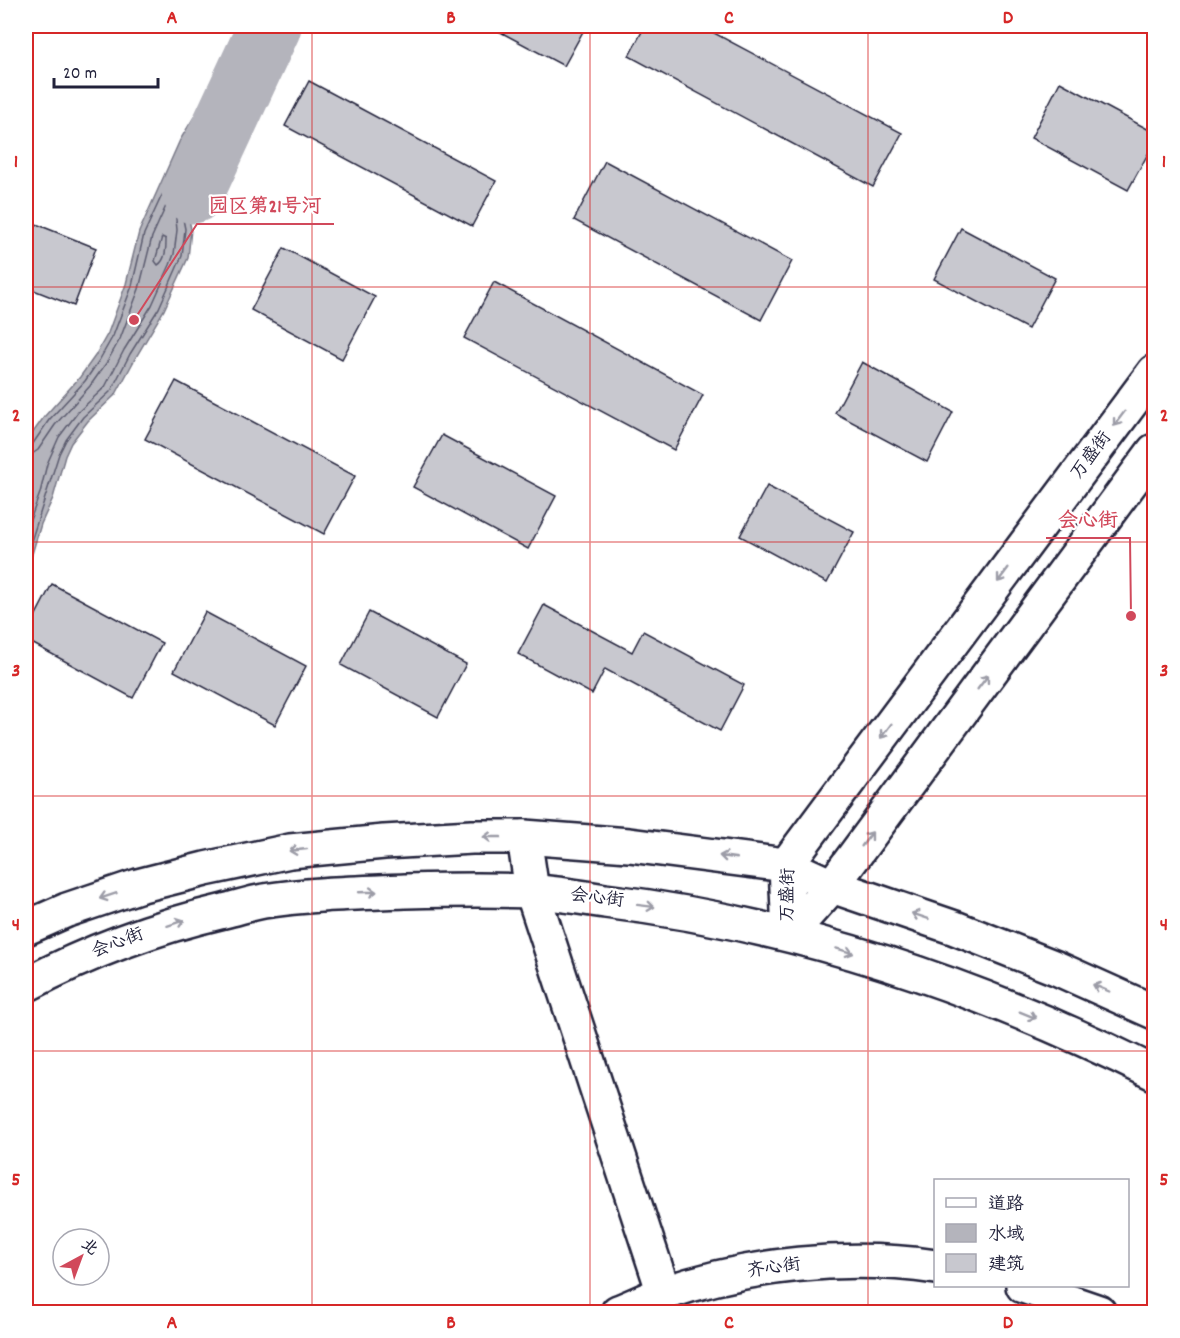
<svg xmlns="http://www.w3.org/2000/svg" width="1180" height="1338" font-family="Dekko,'LXGW WenKai TC',sans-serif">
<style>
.water{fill:#b4b4bc;stroke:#7a7a88;stroke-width:1.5}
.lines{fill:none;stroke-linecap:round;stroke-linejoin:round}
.shore{stroke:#5c5c6f;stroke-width:1.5}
.river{stroke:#b4b4bc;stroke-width:63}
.building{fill:#c8c8cf;stroke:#22223b;stroke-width:1.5}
.secondary-casing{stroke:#22223b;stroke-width:38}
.secondary{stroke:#fff;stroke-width:33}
.oneway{stroke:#9c9ca7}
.grid{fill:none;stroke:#d62828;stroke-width:1.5;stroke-opacity:0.55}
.labels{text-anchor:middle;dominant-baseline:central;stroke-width:4.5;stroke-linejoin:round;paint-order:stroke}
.street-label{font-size:18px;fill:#22223b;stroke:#fff}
.leader{fill:none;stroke:#d1495b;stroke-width:2}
.callout-dot{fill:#d1495b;stroke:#fff;stroke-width:2}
.callout-label{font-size:20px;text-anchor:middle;font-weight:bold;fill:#d1495b;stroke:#fff;stroke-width:4.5;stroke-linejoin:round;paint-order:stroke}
.neatline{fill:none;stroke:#d62828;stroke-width:2}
.grid-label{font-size:20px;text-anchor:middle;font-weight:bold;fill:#d62828}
</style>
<rect width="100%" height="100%" fill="#fff"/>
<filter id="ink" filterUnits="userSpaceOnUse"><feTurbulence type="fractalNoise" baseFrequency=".0167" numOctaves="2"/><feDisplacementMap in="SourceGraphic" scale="12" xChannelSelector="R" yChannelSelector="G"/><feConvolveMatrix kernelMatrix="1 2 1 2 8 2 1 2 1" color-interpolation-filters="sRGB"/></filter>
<g filter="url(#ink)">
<polygon class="water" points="250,26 285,26 276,36 236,100 230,113 218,152 192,201 188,214 191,229 188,258 164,310 136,357 116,394 88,421 71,443 65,456 53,498 41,524 26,574 26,447 29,438 44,417 80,377 95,356 108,333 126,284 139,232 180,140 194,117 215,100"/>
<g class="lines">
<g class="shore">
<path d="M 162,237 L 166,239 C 166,248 166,260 158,265 L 155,261 Z"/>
<polyline points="26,447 32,445 49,420 85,381 100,359 113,336 132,286 144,234 186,143 198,121 220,103 255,26"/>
<polyline points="26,454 32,454 38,450 55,425 90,386 107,362 120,339 139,289 152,237 193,146 204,126 209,124 211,128 205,148 180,195 175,209 177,230 174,254 170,265 152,305 124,350 105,387 78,412 59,437 47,464 40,493 26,531"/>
<polyline points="26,557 59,454 66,440 83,417 111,391 130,354 159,308 182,256 185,229 182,214 187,198 212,150 224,111 231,97 277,26"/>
</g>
<polyline class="river" points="193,192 270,26"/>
</g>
<g class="building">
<polygon points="489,26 586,26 564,66"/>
<polygon points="645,26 701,26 902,133 873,187 629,56"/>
<polygon points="309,81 496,181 472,226 285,126"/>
<polygon points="1060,82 1155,133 1155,141 1128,190 1031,138"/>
<polygon points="605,161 792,261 761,320 574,220"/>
<polygon points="26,220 96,248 74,306 26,287"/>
<polygon points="961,228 1055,278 1028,329 934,279"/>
<polygon points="284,248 375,297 342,359 251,310"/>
<polygon points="494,282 703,395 674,450 464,338"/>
<polygon points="862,362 953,412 927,462 835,413"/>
<polygon points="176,381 355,476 324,534 145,439"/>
<polygon points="442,435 556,496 528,549 413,487"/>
<polygon points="767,486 854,532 827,583 740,536"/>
<polygon points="52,584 162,643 133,698 26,640 26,634"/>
<polygon points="544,605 632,652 643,631 744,685 720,731 605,669 592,694 518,654"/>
<polygon points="205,612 306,666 275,725 174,671"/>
<polygon points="369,612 466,664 438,717 341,665"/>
</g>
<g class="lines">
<g class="secondary-casing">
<g id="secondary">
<polyline points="524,837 532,891 664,1293"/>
<polyline points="26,928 67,910 138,886 205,869 290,851 384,842 472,837 524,837 629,845 786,865 832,886 955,928 1056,968 1154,1012"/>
<polyline points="789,934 786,865 1154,372"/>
<polyline points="789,934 832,886 1154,451"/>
<path d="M 26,985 C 88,952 155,927 224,911 C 237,908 251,903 264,901 C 310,894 358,893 405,891 C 447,890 488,889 529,891 C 555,893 580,897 605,901 C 797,924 982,987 1154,1073"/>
<polyline points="1023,1286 1099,1312"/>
<path d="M 618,1312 C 634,1306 649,1298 665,1293 C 749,1264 847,1254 936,1267"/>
</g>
</g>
<use href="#secondary" class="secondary"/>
</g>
<defs><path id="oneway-shaft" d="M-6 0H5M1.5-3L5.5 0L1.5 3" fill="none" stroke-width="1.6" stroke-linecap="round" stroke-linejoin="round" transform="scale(1.5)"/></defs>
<g class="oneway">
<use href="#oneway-shaft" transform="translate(1119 419) rotate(127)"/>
<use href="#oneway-shaft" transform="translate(1003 575) rotate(127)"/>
<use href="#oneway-shaft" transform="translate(983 682) rotate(-53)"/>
<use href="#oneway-shaft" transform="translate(886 731) rotate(127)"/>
<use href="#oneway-shaft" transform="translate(492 837) rotate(-180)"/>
<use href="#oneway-shaft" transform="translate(867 839) rotate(-53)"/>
<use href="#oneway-shaft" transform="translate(298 850) rotate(174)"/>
<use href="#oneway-shaft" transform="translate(728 857) rotate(-172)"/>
<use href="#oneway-shaft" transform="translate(368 892) rotate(-2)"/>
<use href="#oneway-shaft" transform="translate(108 896) rotate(162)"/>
<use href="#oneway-shaft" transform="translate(646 906) rotate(7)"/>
<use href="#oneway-shaft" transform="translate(920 916) rotate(-161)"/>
<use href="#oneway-shaft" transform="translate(176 923) rotate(-18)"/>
<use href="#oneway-shaft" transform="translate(845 951) rotate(17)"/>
<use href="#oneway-shaft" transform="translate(1101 988) rotate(-157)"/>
<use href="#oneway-shaft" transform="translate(1028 1015) rotate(22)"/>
</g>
</g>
<path class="grid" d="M 312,26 L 312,1312M 590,26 L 590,1312M 868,26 L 868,1312M 26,287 L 1154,287M 26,542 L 1154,542M 26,796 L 1154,796M 26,1051 L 1154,1051"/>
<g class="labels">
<g class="street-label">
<text transform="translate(1092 456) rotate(-53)">万盛街</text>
<text transform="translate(789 895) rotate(-89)">万盛街</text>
<text transform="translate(597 899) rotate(7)">会心街</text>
<text transform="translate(118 944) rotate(-21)">会心街</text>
<text transform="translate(774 1269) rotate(-8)">齐心街</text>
</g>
</g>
<path class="leader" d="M134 320L197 224H334M1131 616L1130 538H1046"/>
<g class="callout-dot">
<circle cx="134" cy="320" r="6"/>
<circle cx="1131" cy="616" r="6"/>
</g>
<g class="callout-label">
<text x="265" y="212">园区第21号河</text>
<text x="1088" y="526">会心街</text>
</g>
<rect width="1180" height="1338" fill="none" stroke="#fff" stroke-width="66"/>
<rect x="934" y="1179" width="195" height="108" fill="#ffffff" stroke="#a7a7b1" stroke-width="1.5"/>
<rect x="946" y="1198" width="30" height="9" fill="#ffffff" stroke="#a7a7b1" stroke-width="1.5"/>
<text x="988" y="1209" font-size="18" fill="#22223b">道路</text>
<rect x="946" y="1224" width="30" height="18" fill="#b4b4bc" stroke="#a7a7b1" stroke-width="1.5"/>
<text x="988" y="1239" font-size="18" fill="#22223b">水域</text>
<rect x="946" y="1254" width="30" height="18" fill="#c8c8cf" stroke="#a7a7b1" stroke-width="1.5"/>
<text x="988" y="1269" font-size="18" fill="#22223b">建筑</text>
<g transform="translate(81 1257) rotate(41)"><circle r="28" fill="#ffffff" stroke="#a7a7b1" stroke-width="1.5"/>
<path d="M0-4.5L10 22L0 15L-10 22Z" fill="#d1495b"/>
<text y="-9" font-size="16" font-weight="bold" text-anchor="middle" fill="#22223b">北</text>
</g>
<path d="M54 78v9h104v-9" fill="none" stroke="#22223b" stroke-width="3"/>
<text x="63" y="78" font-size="18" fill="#22223b" stroke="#ffffff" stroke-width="4.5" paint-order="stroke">20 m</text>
<rect x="33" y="33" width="1114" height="1272" class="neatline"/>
<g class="grid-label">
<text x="172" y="23">A</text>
<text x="451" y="23">B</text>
<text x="729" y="23">C</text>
<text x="1008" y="23">D</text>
<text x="16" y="167">1</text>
<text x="1164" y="167">1</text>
<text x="16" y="421">2</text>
<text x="1164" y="421">2</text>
<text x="16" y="676">3</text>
<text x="1164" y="676">3</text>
<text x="16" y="930">4</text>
<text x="1164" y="930">4</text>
<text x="16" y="1185">5</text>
<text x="1164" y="1185">5</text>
<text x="172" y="1328">A</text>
<text x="451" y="1328">B</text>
<text x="729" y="1328">C</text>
<text x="1008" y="1328">D</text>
</g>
</svg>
